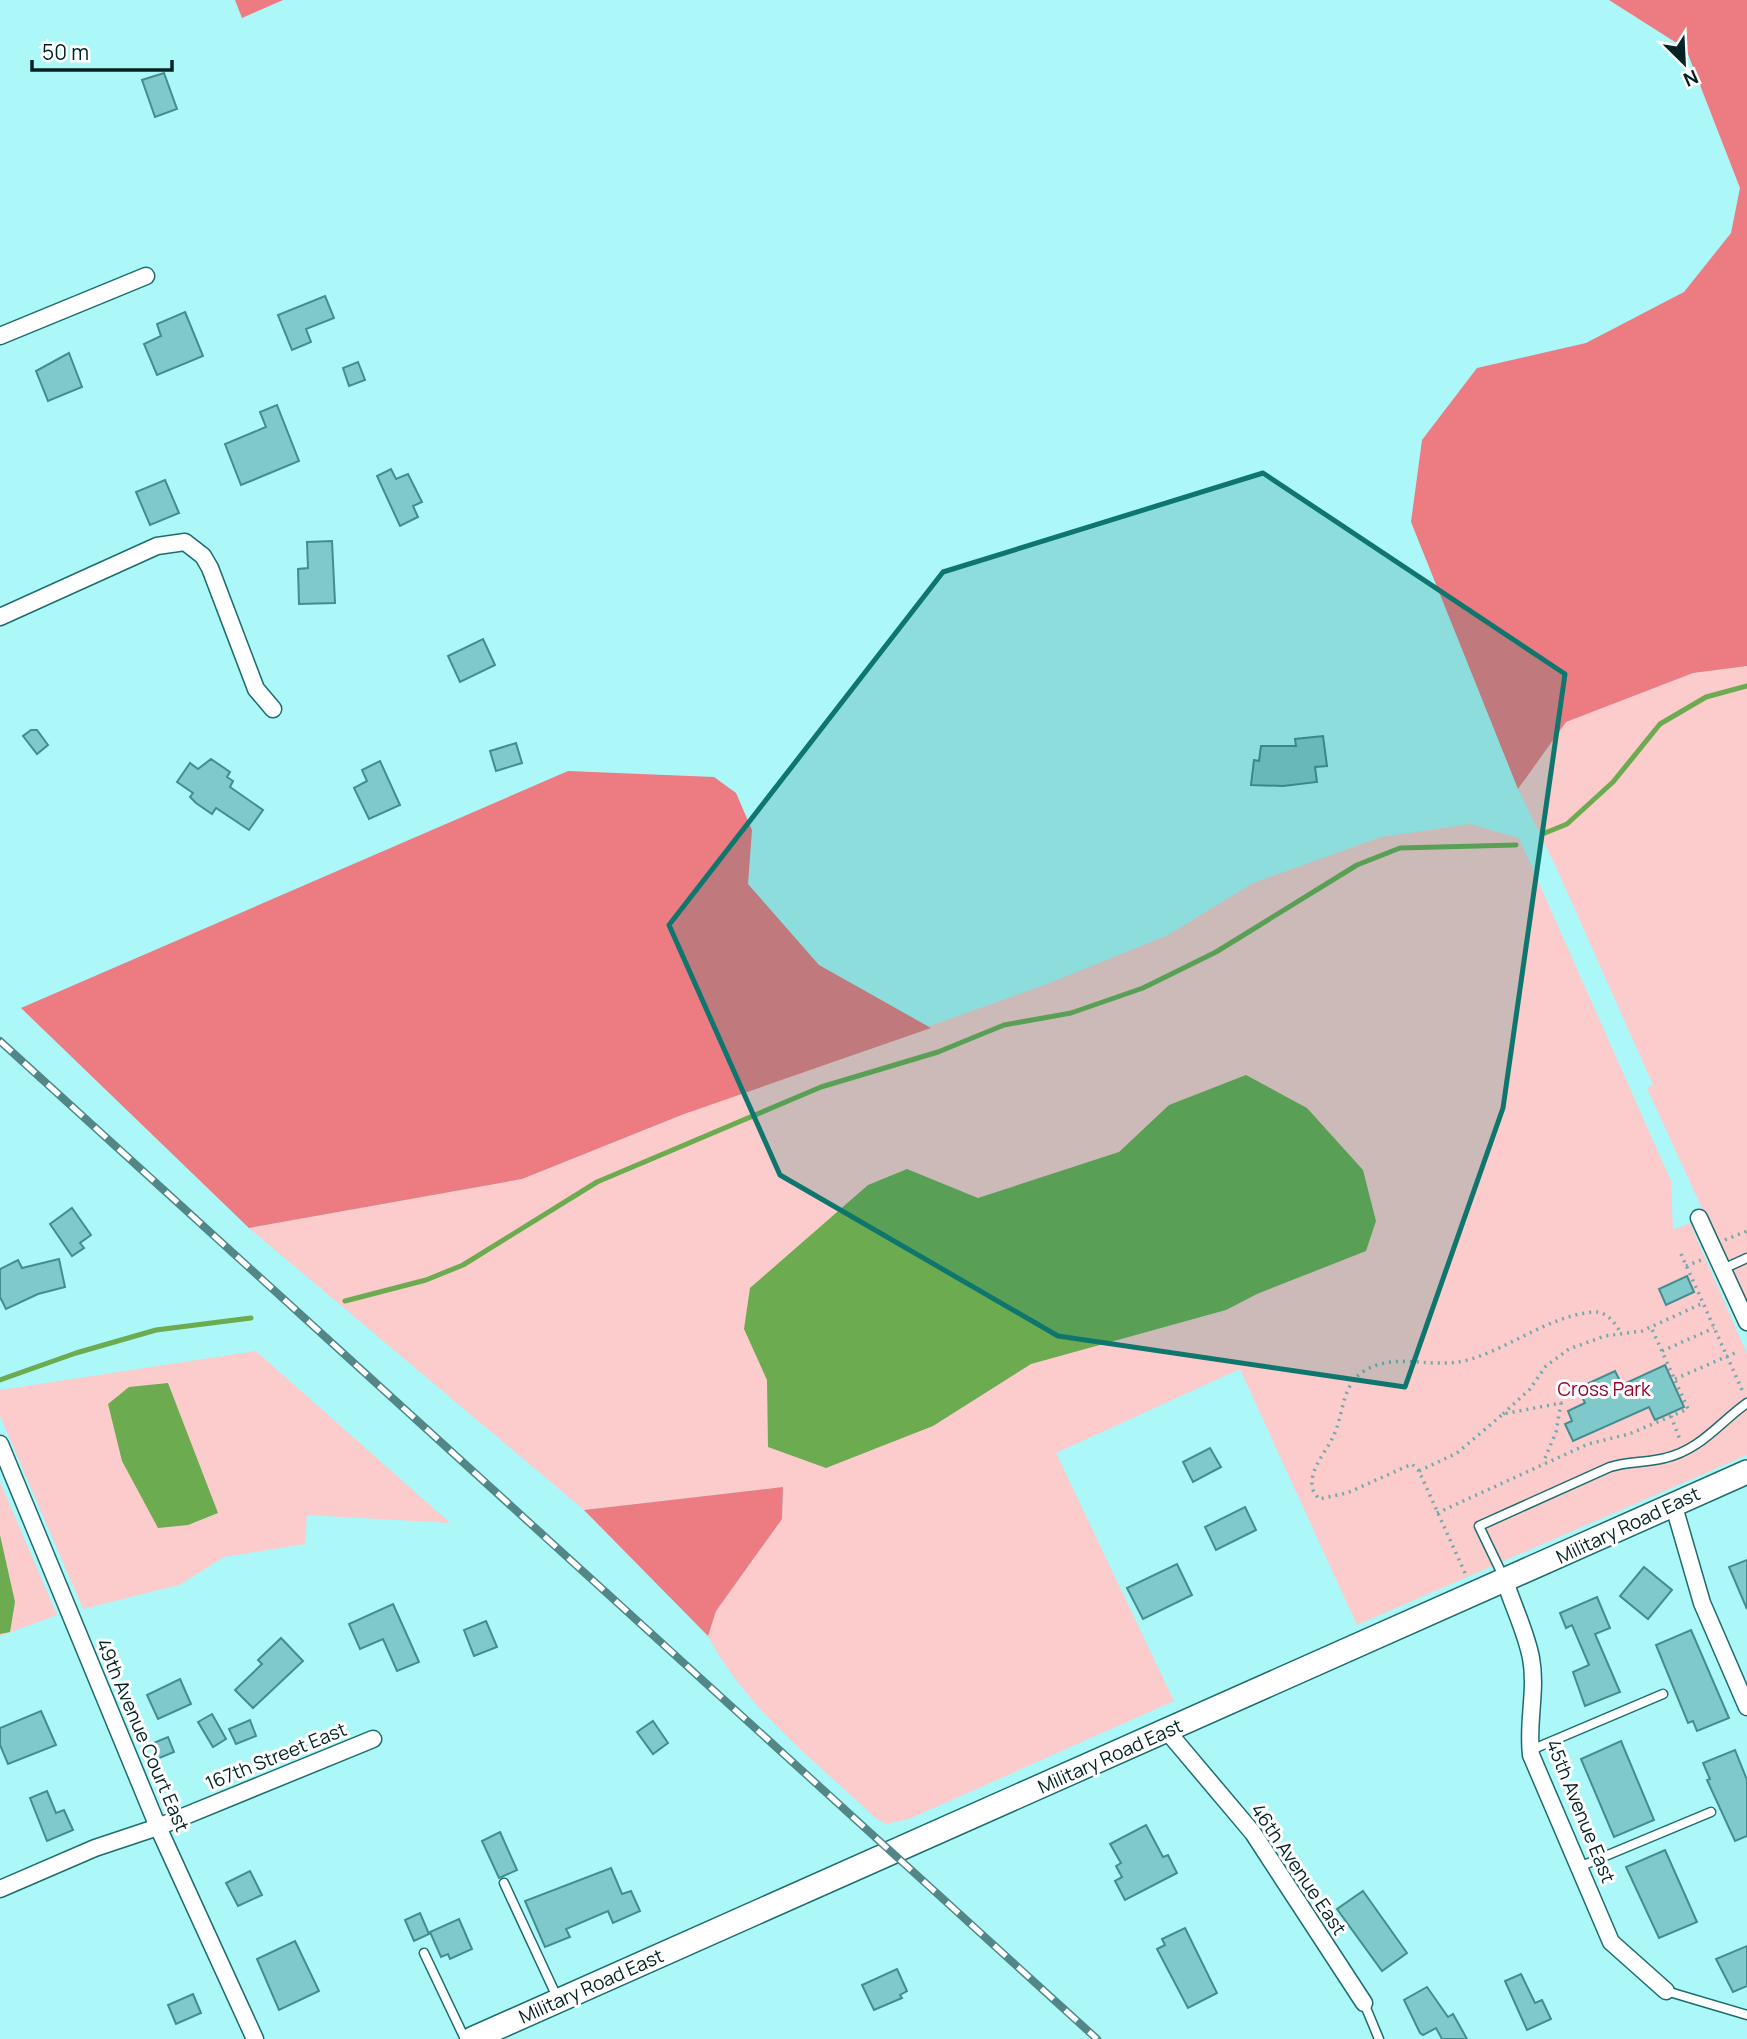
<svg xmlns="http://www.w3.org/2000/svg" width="1747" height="2039" font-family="Manrope,sans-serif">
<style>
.green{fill:#fccbcc}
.forest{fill:#ed7b82}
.water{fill:#6cab50}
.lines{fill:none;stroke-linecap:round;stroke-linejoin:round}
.stream{stroke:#6cab50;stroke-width:5}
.building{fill:#7fc9ca;stroke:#438d8e;stroke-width:2}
.lane-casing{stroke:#1d6c6e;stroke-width:11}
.street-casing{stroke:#1d6c6e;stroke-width:19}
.secondary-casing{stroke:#1d6c6e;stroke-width:26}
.path{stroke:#70abac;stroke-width:3.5;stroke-dasharray:2 5;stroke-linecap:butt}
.lane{stroke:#fff;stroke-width:8}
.street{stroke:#fff;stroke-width:16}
.secondary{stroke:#fff;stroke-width:23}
.rail-casing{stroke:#538687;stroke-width:8}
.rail{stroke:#fff;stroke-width:5;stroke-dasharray:16;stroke-linecap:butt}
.marked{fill:#0f766e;fill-opacity:0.2;stroke:#0f766e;stroke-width:5;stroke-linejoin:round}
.labels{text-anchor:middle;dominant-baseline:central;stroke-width:6;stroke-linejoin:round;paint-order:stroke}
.park-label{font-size:19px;fill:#96022b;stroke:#fff}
.street-label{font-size:19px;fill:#032223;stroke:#fff}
</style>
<rect width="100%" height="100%" fill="#acf7f8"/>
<g class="green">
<polygon points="1747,666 1747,1307 1647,1088 1653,1085 1557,869 1518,789 1565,722 1693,673"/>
<path d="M 1470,824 L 1519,838 L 1671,1181 L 1673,1230 L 1690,1223 L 1747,1354 L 1747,1455 L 1357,1625 L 1240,1369 L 1056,1453 L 1174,1701 L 909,1819 L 886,1824 L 874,1817 C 817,1762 745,1708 708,1636 L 716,1611 L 782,1519 L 783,1487 L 584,1510 L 249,1228 L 522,1179 L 684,1114 L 1047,984 L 1168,935 L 1253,883 L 1381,837 Z"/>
<polygon points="256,1351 450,1523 307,1515 305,1544 224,1557 179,1585 83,1609 0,1416 0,1390"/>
<polygon points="0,1482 57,1615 0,1636"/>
</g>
<g class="forest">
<polygon points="235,0 283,0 242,18"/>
<polygon points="1609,0 1747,0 1747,666 1693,673 1566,722 1518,789 1411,522 1422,440 1477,368 1586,343 1684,292 1731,233 1740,188 1686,49"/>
<polygon points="568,771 714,777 736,793 752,830 748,884 819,965 931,1028 684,1114 522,1179 249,1228 21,1008"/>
<polygon points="783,1487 782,1519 716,1611 708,1636 584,1510"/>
</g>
<g class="water">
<polygon points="1246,1075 1307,1108 1363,1170 1376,1221 1366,1251 1257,1294 1226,1310 1031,1364 933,1426 826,1468 768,1447 767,1380 744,1329 750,1288 868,1185 907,1169 978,1198 1119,1152 1169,1105"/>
<polygon points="168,1383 218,1513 188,1525 158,1528 122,1461 108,1404 129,1387"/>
<polygon points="0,1535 15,1602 10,1632 0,1634"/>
</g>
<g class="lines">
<g class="stream">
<polyline points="1545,833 1567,824 1613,782 1660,724 1706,697 1747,686"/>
<polyline points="345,1301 426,1280 463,1265 597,1182 821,1087 938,1052 1004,1025 1071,1013 1143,988 1216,952 1357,865 1400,848 1516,845"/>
<polyline points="0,1380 76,1353 156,1330 251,1318"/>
</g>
</g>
<g class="building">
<polygon points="164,73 177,109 155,117 142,80"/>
<polygon points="325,296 334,318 306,329 311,342 292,350 278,315"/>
<polygon points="185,312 203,356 157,375 144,344 161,336 157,324"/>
<polygon points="69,353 82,387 48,401 36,371"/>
<polygon points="358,362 365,380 349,386 343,368"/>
<polygon points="277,405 299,461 241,485 225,444 266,427 260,412"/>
<polygon points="391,469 396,479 408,474 422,502 413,506 418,517 400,526 377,476"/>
<polygon points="165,480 179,513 150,525 136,492"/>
<polygon points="332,541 335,603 299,604 298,569 308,568 307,542"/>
<polygon points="483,639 495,665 460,682 448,656"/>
<polygon points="31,730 37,730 48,745 37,754 23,736"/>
<polygon points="1323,736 1327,766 1315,767 1317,782 1283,786 1251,785 1254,760 1259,761 1261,746 1296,746 1295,739"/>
<polygon points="516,743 522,763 496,771 490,751"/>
<polygon points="211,759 230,772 227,777 233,781 230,787 263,810 249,830 216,808 212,814 196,803 190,797 193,793 177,782 190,763 198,769"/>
<polygon points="380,761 400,805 369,819 354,788 367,781 362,770"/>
<polygon points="72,1208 91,1235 80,1243 84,1248 72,1256 50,1224"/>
<polygon points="59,1259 65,1287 38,1294 6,1309 0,1297 0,1269 18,1260 22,1268"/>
<polygon points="1687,1276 1694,1292 1666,1305 1659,1289"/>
<polygon points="1665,1365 1684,1407 1655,1420 1649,1407 1573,1441 1565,1424 1572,1421 1568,1411 1585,1403 1578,1388 1615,1371 1622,1385"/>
<polygon points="1210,1448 1221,1467 1193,1482 1183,1462"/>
<polygon points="1245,1507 1256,1530 1216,1550 1205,1527"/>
<polygon points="1747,1560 1747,1609 1729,1567"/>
<polygon points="1177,1564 1192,1595 1143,1619 1127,1588"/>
<polygon points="1644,1567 1672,1590 1648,1619 1620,1596"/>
<polygon points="1597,1597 1610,1628 1595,1634 1620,1692 1585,1706 1573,1672 1589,1665 1572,1625 1566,1628 1560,1613"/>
<polygon points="393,1604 419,1662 397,1671 383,1639 360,1649 349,1624"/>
<polygon points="486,1621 497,1647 474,1656 464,1630"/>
<polygon points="1691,1630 1729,1718 1697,1731 1693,1721 1688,1723 1656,1645"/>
<polygon points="281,1638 303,1661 253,1708 235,1690 262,1664 258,1660"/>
<polygon points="180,1679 191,1704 158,1719 147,1695"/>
<polygon points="41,1711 56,1745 8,1764 0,1745 0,1728"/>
<polygon points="212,1714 226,1739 213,1747 198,1722"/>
<polygon points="250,1720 256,1736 236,1744 229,1729"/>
<polygon points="653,1721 668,1743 653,1754 637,1732"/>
<polygon points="168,1737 174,1752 157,1759 151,1744"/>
<polygon points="1621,1741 1654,1820 1614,1837 1581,1759"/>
<polygon points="1735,1750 1747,1780 1747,1836 1735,1841 1707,1780 1710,1779 1703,1763"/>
<polygon points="47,1791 56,1813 64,1810 73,1830 47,1841 30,1798"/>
<polygon points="1146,1825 1163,1857 1168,1855 1177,1873 1125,1900 1115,1881 1122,1877 1116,1866 1121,1863 1110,1844"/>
<polygon points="500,1832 517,1870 499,1878 482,1841"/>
<polygon points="1665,1850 1697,1922 1659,1938 1626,1867"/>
<polygon points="611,1868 622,1894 631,1891 640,1911 613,1923 608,1911 566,1929 570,1937 545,1947 525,1901"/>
<polygon points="250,1871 262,1895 238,1906 226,1883"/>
<polygon points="1363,1891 1407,1953 1382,1971 1337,1909"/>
<polygon points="420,1913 429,1934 414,1941 405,1920"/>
<polygon points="459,1919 472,1949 450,1959 448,1954 441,1957 430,1932"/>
<polygon points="1185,1928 1217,1993 1188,2008 1157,1949 1165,1945 1162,1939"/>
<polygon points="295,1941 319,1991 279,2010 257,1959"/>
<polygon points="1747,1946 1747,1986 1733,1992 1716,1959"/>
<polygon points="897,1969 907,1991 900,1995 902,1998 874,2010 862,1985"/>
<polygon points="1521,1974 1535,2003 1542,2000 1551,2019 1527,2030 1505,1981"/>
<polygon points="1427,1987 1448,2017 1453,2014 1467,2039 1442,2039 1436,2028 1423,2035 1420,2033 1404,2000"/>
<polygon points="193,1994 201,2013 176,2024 168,2005"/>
</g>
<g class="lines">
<g class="lane-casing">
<g id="lane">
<polyline points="1723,1269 1747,1258"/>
<path d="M 1504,1578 L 1479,1526 L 1610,1467 C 1628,1461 1646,1463 1665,1458 C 1700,1450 1719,1423 1747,1403"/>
<polyline points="1531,1750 1663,1694"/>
<polyline points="1579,1867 1711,1812"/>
<polyline points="504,1883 557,1997"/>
<polyline points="424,1953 465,2039"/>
<polyline points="1666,1991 1747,2015"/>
<polyline points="1364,2003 1379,2039"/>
</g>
</g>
<g class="street-casing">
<g id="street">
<polyline points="0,336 146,276"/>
<polyline points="0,617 157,546 185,542 203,556 210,568 256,689 273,709"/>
<polyline points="1699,1218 1747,1322"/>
<polyline points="0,1444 158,1827 255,2039"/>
<polyline points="1673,1503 1702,1603 1747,1707"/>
<path d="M 1505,1581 C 1513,1606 1526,1632 1531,1658 C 1537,1690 1527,1722 1531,1755 L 1611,1942 L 1666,1991"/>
<polyline points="1167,1731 1253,1833 1364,2003"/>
<polyline points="0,1889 95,1848 158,1827 373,1739"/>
</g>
</g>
<g class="secondary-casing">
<polyline id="secondary" points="472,2039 1747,1472"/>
</g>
<g class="path">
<polyline points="1725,1240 1747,1231"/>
<polyline points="1681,1254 1743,1392"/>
<polyline points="1686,1266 1701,1260"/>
<polyline points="1662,1351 1714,1328"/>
<polyline points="1675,1379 1737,1352"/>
<polyline points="1503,1414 1530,1389 1546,1366 1569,1349 1605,1336 1642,1331 1703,1303"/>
<polyline points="1671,1416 1680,1440"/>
<path d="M 1419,1471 L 1412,1464 L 1347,1493 L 1319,1499 C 1316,1495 1312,1491 1312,1485 C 1311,1467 1326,1452 1333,1437 C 1344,1415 1341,1385 1364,1371 C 1397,1351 1430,1370 1468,1360 C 1510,1348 1549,1316 1593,1312 C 1607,1311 1614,1322 1621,1333"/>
<polyline points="1437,1513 1588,1444 1629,1434 1688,1409 1651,1327"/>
<polyline points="1465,1573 1419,1471 1457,1453 1503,1414 1561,1403 1556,1432 1543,1463"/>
</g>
<use href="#lane" class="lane"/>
<use href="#street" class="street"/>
<use href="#secondary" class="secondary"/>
<g class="rail-casing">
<polyline id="rail" points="0,1041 1097,2039"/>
</g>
<use href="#rail" class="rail"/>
</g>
<path class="marked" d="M 1263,473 L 1565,674 L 1503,1108 L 1405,1387 L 1058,1336 L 780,1175 L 669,925 L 943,572 Z"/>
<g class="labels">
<g class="park-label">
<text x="1604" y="1389">Cross Park</text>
</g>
<g class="street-label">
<text transform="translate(1628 1525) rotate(-25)">Military Road East</text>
<text transform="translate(143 1735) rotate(67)">49th Avenue Court East</text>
<text transform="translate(276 1756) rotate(-22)">167th Street East</text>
<text transform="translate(1110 1756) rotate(-24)">Military Road East</text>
<text transform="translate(1581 1811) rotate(68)">45th Avenue East</text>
<text transform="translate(1299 1869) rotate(56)">46th Avenue East</text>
<text transform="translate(591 1986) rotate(-24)">Military Road East</text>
</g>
</g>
<g transform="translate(1684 63) rotate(156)" stroke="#ffffff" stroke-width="5" paint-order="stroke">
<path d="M0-5L12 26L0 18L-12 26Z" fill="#032223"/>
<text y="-10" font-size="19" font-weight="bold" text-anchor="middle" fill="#032223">N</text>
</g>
<path d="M32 60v10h140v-10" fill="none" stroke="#032223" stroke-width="3.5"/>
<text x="42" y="60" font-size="21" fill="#032223" stroke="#ffffff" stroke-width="5" paint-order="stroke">50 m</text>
</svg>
